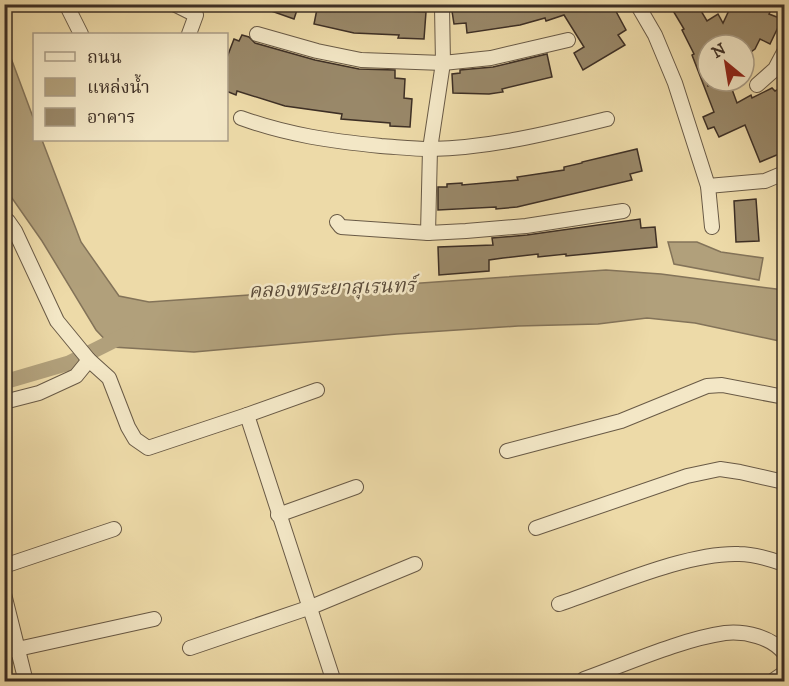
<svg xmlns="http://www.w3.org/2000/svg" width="789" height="686" font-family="'IM FELL DW Pica','Noto Serif Thai',serif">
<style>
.water{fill:#b1a07b;stroke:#837359;stroke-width:1.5}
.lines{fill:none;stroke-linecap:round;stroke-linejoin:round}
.canal{stroke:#b1a07b;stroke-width:15}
.building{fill:#998869;stroke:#3d2f25;stroke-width:1.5}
.minor-casing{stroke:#695a46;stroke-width:16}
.minor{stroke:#f3e7c6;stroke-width:14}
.labels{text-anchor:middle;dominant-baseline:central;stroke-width:5;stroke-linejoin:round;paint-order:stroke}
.water-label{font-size:20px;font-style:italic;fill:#5a4b3a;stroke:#f3e7c6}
</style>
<rect width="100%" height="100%" fill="#eddaa8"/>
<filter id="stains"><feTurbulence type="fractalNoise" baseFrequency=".00333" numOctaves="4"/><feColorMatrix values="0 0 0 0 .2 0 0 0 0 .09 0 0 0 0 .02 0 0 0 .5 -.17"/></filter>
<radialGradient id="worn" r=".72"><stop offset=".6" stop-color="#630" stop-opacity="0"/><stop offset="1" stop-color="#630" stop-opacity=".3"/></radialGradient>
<g class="water">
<polygon points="5,48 11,58 34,120 34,140 42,140 81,242 119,296 149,302 606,270 661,274 784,290 784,342 695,323 647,318 598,324 518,326 397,334 194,352 112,347 96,330 42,241 7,191 5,184"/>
<polygon points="668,242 697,242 721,252 763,258 759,280 674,264"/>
</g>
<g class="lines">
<polyline class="canal" points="4,382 69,363 127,334"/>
</g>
<g class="building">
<polygon points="257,4 299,4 294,19 257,6"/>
<polygon points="318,4 343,4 361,8 362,4 409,4 409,11 426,12 424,39 398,38 399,35 354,33 314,24"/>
<polygon points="490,4 612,4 626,30 618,35 625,45 583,70 574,53 584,47 564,15 546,21 545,18 520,25 467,33 466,23 454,24 452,11"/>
<polygon points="669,4 697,4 707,21 718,14 723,23 732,4 774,4 769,14 782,19 770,44 760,39 755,49 744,57 744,45 708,45 708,86 721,81 729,81 737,103 751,95 752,98 772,88 775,91 784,86 784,152 760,162 745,125 719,137 714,127 708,129 703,117 714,112 692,55 694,54 682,30 684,29"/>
<polygon points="242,35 249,37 255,43 315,60 359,69 395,70 395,78 405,79 404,98 412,99 410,127 390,126 390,123 341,119 342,114 285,106 237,91 236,95 226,91 226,60 234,39 239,41"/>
<polygon points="547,54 552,77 502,89 503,92 489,94 453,93 452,74 460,73 460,70 493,67"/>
<polygon points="637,149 642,171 630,174 632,180 517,207 496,209 496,207 438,210 438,187 447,187 447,184 462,183 462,185 518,180 517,177 564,170 564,167 582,163 582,162"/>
<polygon points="756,199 759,241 736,242 734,201"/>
<polygon points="640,219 641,228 655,227 657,247 566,256 566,254 538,257 538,254 503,258 489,260 489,271 439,275 438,247 493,245 492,238 527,235"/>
</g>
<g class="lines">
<g class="minor-casing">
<g id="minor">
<polyline points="66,4 81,34"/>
<polyline points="174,4 196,15 189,34"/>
<polyline points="637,4 655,35 675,83 708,186 712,227"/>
<polyline points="257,34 317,51 361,60 443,63 491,58 568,40"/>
<polyline points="757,85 775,69 784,52"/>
<path d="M 241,118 C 288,135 331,141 381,146 C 397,147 414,149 431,149 C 490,148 550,133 607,119"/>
<polyline points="708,186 765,181 784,173"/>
<polyline points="4,222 8,221 15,231 57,321 89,360 109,378 128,427 135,439 148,448 247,415 317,390"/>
<polyline points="337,222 341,227 428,233 466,231 526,226 623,211"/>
<polyline points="428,233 430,149 443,63 442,7 444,4"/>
<polyline points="4,402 39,393 76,376 89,360"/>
<polyline points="247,415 334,682"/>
<polyline points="507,451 621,421 707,386 722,385 784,397"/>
<polyline points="278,515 356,487"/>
<polyline points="536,528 687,476 720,469 740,472 784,482"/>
<polyline points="4,566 114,529"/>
<polyline points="4,594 26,682"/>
<path d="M 559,604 C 610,587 687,552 739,554 C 754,554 770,559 784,564"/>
<polyline points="190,648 311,607 415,564"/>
<polyline points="4,652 154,619"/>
<path d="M 584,679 C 626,664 682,639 725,633 C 746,631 771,637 784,653"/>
<polyline points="771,682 784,673"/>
</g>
</g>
<use href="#minor" class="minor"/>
</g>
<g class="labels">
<g class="water-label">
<text transform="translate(332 289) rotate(-2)">คลองพระยาสุเรนทร์</text>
</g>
</g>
<rect width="789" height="686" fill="none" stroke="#eddaa8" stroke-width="24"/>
<rect x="6" y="6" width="777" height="674" fill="none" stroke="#3d2f25" stroke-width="3"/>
<rect x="12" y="12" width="765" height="662" fill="none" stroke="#3d2f25" stroke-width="1.5"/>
<rect x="33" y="33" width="195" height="108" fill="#f3e7c6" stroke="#aa9d86" stroke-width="1.5"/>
<rect x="45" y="52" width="30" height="9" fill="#f3e7c6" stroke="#aa9d86" stroke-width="1.5"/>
<text x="87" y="63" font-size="18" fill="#3d2f25">ถนน</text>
<rect x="45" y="78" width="30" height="18" fill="#b1a07b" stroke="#aa9d86" stroke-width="1.5"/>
<text x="87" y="93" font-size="18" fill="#3d2f25">แหล่งน้ำ</text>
<rect x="45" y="108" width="30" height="18" fill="#998869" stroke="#aa9d86" stroke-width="1.5"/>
<text x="87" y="123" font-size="18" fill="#3d2f25">อาคาร</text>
<g transform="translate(726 63) rotate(330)"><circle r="28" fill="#f3e7c6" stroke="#aa9d86" stroke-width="1.5"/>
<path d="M0-4.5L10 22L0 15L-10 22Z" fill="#8f2418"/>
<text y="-9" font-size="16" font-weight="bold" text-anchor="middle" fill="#3d2f25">N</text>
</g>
<rect width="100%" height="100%" filter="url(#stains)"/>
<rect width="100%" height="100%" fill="url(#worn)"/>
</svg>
